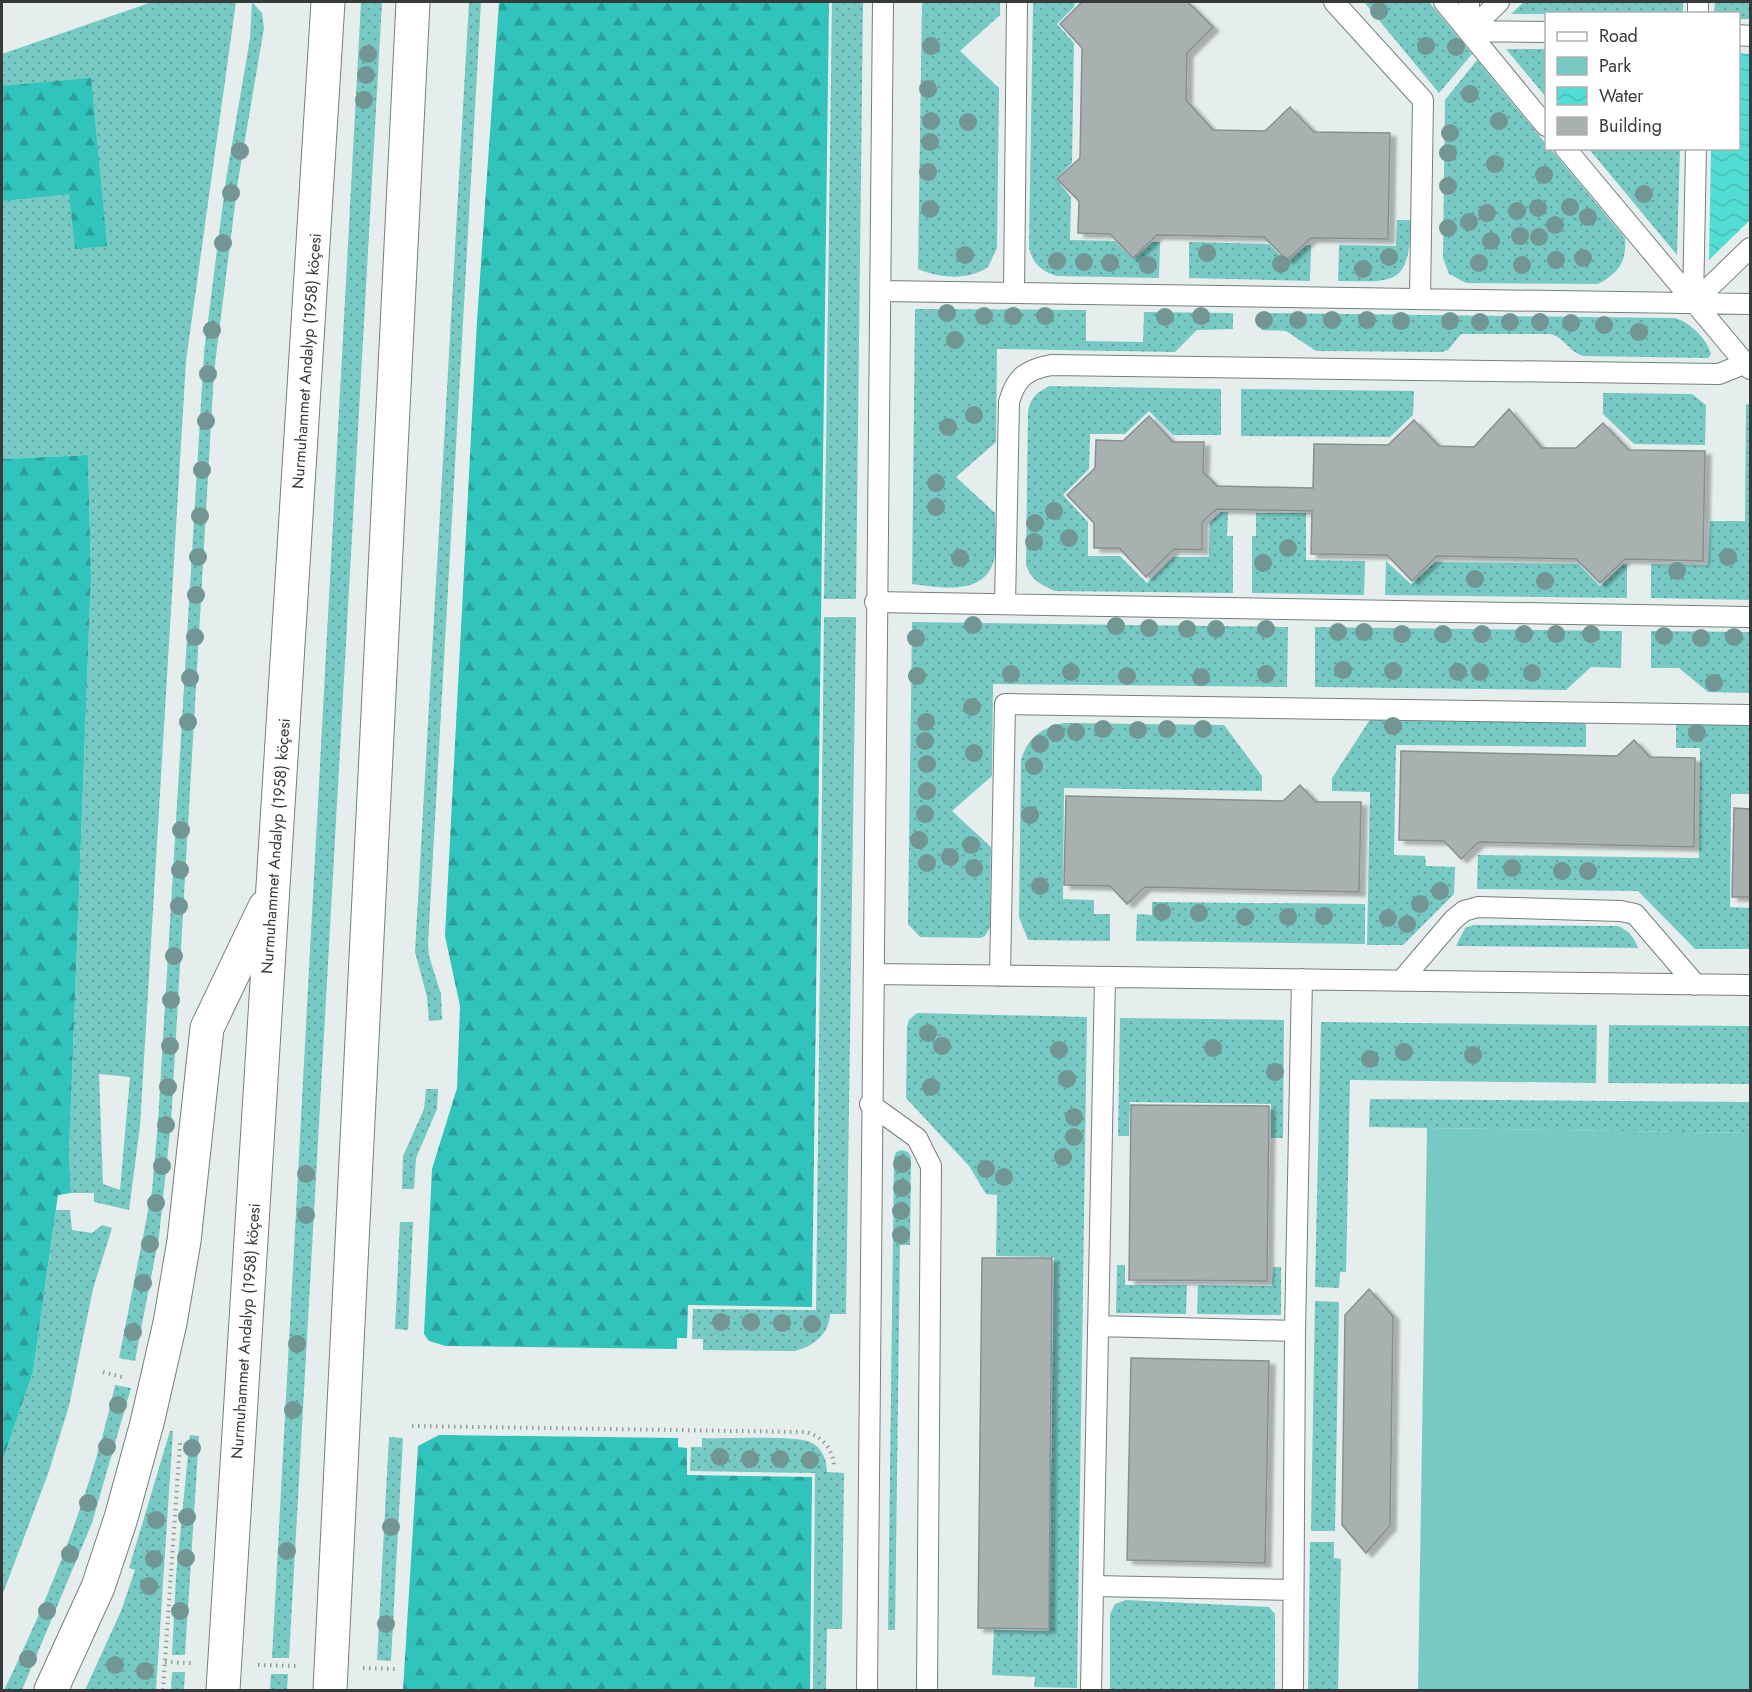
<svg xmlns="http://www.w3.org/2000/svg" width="1752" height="1692" font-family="Jost,sans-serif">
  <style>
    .grass { fill: url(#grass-dots); fill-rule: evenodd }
    .forest { fill: url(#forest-firs) }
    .park { fill: #77c9c3 }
    .water { fill: url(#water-waves) }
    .building { fill: #a9b1b0; stroke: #88908f; stroke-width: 1.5; filter: url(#shadow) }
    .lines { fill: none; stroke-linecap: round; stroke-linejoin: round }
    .service-casing { stroke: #767f7e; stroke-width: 22 }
    .primary-casing { stroke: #767f7e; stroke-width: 35 }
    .path { stroke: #959b9b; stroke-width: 4; stroke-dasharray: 1.5 4.5; stroke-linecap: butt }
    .service { stroke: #fff; stroke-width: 20 }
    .primary { stroke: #fff; stroke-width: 33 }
    .tree { fill: #719694 }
    .labels { text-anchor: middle; stroke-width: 4.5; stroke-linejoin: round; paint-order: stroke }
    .street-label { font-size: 16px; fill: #373a3a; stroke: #fff }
  </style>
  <defs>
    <pattern id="grass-dots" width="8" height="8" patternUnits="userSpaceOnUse" patternTransform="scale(1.5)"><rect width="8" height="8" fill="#77c9c3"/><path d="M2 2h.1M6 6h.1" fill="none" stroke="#62a49f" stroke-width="1.8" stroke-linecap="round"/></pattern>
    <pattern id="forest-firs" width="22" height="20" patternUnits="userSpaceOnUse" patternTransform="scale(1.5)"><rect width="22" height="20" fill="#31c4bc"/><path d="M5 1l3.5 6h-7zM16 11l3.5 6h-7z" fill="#2aa09a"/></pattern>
    <pattern id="water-waves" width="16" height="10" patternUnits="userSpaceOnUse" patternTransform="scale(1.5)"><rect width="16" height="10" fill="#52ddd4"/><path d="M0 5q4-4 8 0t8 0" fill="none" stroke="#48beb7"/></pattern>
    <filter id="shadow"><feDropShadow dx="6" dy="4" stdDeviation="1.5" flood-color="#0004"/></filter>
  </defs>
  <rect width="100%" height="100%" fill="#e5eeed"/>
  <path class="grass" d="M152 2H236L186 361 140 1126 129 1210 94 1202V1193H71L69 1155 91 577 88 455 2 459V54ZM99 1074 130 1077 120 1190 103 1184Z
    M252 2 262 13 264 28 238 181 214 372 171 1123 159 1236 135 1361 119 1358 152 1191 158 1122 204 352 226 179 250 39Z
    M361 2H382L289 1658H272Z
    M469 2H481L428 944 429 956 441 994 442 1020 429 1021 427 997 415 952Z
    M832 2H863L856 599H824Z
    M922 2H1000V15L960 51 999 88 997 248 988 267C967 281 940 278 918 269Z
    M1033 2H1075L1074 7 1057 24 1074 43 1072 163 1056 179 1071 197 1070 240 1115 241 1133 259 1152 242H1160L1159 278 1057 276C1041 271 1033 264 1029 248Z
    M1364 2H1429L1472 54 1439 93Z
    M1524 2H1683V13L1511 14Z
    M1715 2H1750V19H1739L1738 14 1714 13Z
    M1506 49H1546V97Z
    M1477 60 1546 144V148L1551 149 1625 238C1627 261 1619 273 1598 284L1466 283 1449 274 1443 258 1445 100Z
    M1589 149H1680L1677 255Z
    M1397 220H1411C1409 285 1398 282 1338 281L1339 245 1396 246Z
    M1189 242 1269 244 1287 262 1306 245H1311L1310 281 1189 278Z
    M915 309 1086 310V341L1143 342 1144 312 1233 313V329L1197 330 1175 352 997 349 996 442 956 477 995 513C995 528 997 546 994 560 984 597 940 587 912 584Z
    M1261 313 1675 318C1690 322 1707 339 1711 354L1708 358 1584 356C1568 352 1565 337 1550 334H1461L1448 350 1442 352 1316 351 1286 331 1261 330Z
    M1050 386 1221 389V435H1173L1149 411 1125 434H1090L1089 469 1063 495 1088 522V556H1120L1147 583 1173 557H1209L1210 522 1221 512H1228L1227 536H1233V593L1055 591C1041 585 1031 580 1026 565L1028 411C1031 397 1037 392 1050 386Z
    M1241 389 1414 391 1413 415 1390 437 1241 436Z
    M1603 393 1692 394 1706 405 1705 445 1634 444 1603 414Z
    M1746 404 1750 405V600L1651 598V564L1708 565 1710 521H1745Z
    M1256 513H1306V560L1365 561 1364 595 1252 593V536H1256Z
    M1386 561 1411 584 1435 562 1579 564 1600 586 1623 564H1627V598L1385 595Z
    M824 617H856L846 1314H830C829 1334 814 1346 795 1351L703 1350V1339H692L693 1309 816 1310Z
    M912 622 1288 627 1287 687 993 684 992 776 952 811 991 847 990 927 985 936 981 938 920 937 908 924Z
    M1315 627 1622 631 1621 668 1591 667 1566 690 1315 687Z
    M1651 631 1750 632V693L1708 692 1679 668H1651Z
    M1371 718 1586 721V747L1396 745 1394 855 1425 856 1426 866 1455 867 1454 894 1403 945H1367L1370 792 1332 791V778Z
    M1676 722 1750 723V794H1731L1730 907 1750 908V949H1695L1638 891 1477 889 1478 855 1699 858 1700 748H1676Z
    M1063 723 1224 725 1262 776V791L1064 788 1063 899 1094 900V914H1110V941L1028 940 1019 917 1021 761C1027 738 1040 729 1063 723Z
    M1152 902 1365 904V944L1136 941 1137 914 1152 915Z
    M1473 925 1618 926C1629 931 1634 937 1638 948L1456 946 1465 928Z
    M917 1013 1087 1017 1077 1688 1034 1687 1035 1677 992 1675 994 1630 1049 1631 1054 1257 996 1256 997 1195 986 1194 969 1166 906 1098 907 1027 909 1020Z
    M1120 1018 1284 1020 1283 1138H1271V1104L1130 1102 1129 1136H1118Z
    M1321 1022 1597 1025 1596 1083 1350 1080 1346 1272H1340L1339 1288 1315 1287Z
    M1609 1025 1750 1026V1084L1608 1083Z
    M426 1089H438L437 1109 416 1158 414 1189H402L403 1156 424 1109Z
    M1370 1099 1750 1102V1133L1369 1127Z
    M902 1150 908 1152 911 1157 910 1245H900L895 1630H888L894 1157 896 1152Z
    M56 1210H70L72 1230 92 1233 102 1225 112 1228 93 1289 69 1406 48 1474 2 1596V1462L33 1372Z
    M400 1222H413L408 1330 395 1329Z
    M1117 1265H1125V1285H1187L1186 1314 1116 1313Z
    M1273 1267H1281V1315L1197 1314 1198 1285 1272 1286Z
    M1315 1301 1339 1302 1335 1531H1311Z
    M115 1385 131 1388 92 1523 22 1690H4C51 1594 92 1490 115 1385Z
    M170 1431H173L156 1690H85L121 1611 135 1570 129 1568Z
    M190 1435 199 1436 185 1655H172L176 1576Z
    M389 1437 403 1438 391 1661 377 1660Z
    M702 1438C723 1439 795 1435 810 1442 822 1447 827 1460 827 1472L844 1473 842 1629H827L826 1690H813L815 1473 690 1471 691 1447H702Z
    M1310 1542H1334V1558L1341 1559 1338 1690H1308Z
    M1126 1600 1269 1607 1275 1614V1690H1110V1614L1115 1604Z
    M172 1672H185L184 1690H171Z
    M271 1674H288L287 1690H270Z"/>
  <path class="forest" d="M499 2H829L812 1307 688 1305 687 1338H677V1349L446 1346 429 1341 424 1334 432 1169 457 1088 460 1006 445 936 477 321Z
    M91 78 107 246 75 249 69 194 2 201V86Z
    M88 455 91 577 69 1155 71 1193 58 1195 33 1372 2 1462V459Z
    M439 1435 678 1438V1447L687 1448V1475L812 1477 810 1690H403L418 1446Z"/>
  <path class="park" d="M1427 1128 1750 1133V1690H1418Z"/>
  <path class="water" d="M1739 53 1750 54V220L1709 260 1711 149 1738 148Z"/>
  <path class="building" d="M1082 2H1188L1213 27 1187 53 1186 100 1213 130 1265 131 1290 107 1314 132 1390 133 1388 239 1311 238 1287 260 1264 237 1157 235 1133 258 1110 234 1078 233 1079 201 1057 179 1080 158 1082 48 1060 24Z
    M1509 409 1542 448H1576L1603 423 1629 450 1705 451 1703 561 1625 559 1600 583 1576 559 1437 556 1412 581 1387 555 1311 554 1312 511 1217 509 1202 522V550L1174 549 1146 577 1119 548H1094V523L1067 495 1095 468 1096 440 1123 441 1149 416 1173 442H1204L1203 472 1217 486 1313 488 1314 444 1388 445 1414 420 1439 446 1474 447Z
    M1634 740 1650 757 1695 758 1694 847 1479 842 1461 859 1444 841 1399 840 1401 751 1617 756Z
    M1300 785 1316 802H1361L1359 892 1145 887 1127 904 1110 886 1064 885 1066 796 1283 801Z
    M1734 808 1750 809V897H1732Z
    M1131 1105 1269 1106 1267 1281 1129 1280Z
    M982 1258H1052L1049 1629 978 1628Z
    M1369 1289 1393 1316 1390 1526 1366 1553 1342 1525 1345 1315Z
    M1131 1358 1269 1361 1265 1563 1127 1560Z"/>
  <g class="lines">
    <g class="service-casing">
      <path id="service" d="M1334 2 1423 100 1420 299
        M1444 2 1546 126
        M1698 14V2
        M1469 31 1546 32
        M1469 31 1499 2
        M1469 31V2
        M1738 35 1750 36
        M1565 148 1750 369
        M880 291 1750 304
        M1014 293 1017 2
        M1693 303 1696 148
        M1693 303 1750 248
        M875 602 1750 617
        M1005 604 1009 402C1016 377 1026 370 1051 365L1719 374 1746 363
        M874 974 1750 985
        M1000 976 1005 704 1750 715
        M1401 981 1454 919 1464 911 1478 907 1621 911 1635 914 1696 985
        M870 1104 917 1138 931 1166 927 1690
        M1098 1326 1295 1331
        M1093 1586 1293 1590
        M867 1690 883 2
        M1091 1690 1105 977
        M1293 1690 1295 1331 1302 979"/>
    </g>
    <g class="primary-casing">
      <path id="primary" d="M51 1690 98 1587 121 1518 147 1423 170 1323 184 1241 207 1028 265 907
        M223 1690 328 2
        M330 1690 413 2"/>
    </g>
    <path class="path" d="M103 1372 122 1377
      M412 1426 805 1432C823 1436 834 1450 834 1468
      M165 1662 191 1663
      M258 1665 299 1666
      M363 1668 397 1669
      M163 1690 180 1443"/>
    <use href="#service" class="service"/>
    <use href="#primary" class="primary"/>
  </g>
  <g class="tree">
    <circle cx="1379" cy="11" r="9"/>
    <circle cx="931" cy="46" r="9"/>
    <circle cx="1426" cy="46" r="9"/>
    <circle cx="1456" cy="47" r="9"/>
    <circle cx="368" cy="54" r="9"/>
    <circle cx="366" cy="75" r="9"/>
    <circle cx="928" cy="89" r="9"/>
    <circle cx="1470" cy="94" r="9"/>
    <circle cx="364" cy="100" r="9"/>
    <circle cx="931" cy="121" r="9"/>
    <circle cx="1499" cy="121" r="9"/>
    <circle cx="968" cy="122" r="9"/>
    <circle cx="1450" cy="133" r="9"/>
    <circle cx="930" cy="142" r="9"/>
    <circle cx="240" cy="151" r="9"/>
    <circle cx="1448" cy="153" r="9"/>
    <circle cx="1495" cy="164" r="9"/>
    <circle cx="928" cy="172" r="9"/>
    <circle cx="1544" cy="175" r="9"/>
    <circle cx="1448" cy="186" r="9"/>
    <circle cx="231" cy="193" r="9"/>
    <circle cx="1644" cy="194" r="9"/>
    <circle cx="1570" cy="207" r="9"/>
    <circle cx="1538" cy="208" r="9"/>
    <circle cx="930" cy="209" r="9"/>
    <circle cx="1517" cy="211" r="9"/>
    <circle cx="1487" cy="213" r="9"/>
    <circle cx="1588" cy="217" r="9"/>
    <circle cx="1469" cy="222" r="9"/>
    <circle cx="1555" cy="225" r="9"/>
    <circle cx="1448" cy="228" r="9"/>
    <circle cx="1520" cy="236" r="9"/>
    <circle cx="1539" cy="237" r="9"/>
    <circle cx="1491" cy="241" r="9"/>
    <circle cx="223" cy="243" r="9"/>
    <circle cx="1207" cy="253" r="9"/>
    <circle cx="965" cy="255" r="9"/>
    <circle cx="1389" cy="257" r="9"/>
    <circle cx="1583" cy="258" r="9"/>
    <circle cx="1556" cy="260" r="9"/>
    <circle cx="1057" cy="261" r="9"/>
    <circle cx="1084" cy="262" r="9"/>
    <circle cx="1110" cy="263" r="9"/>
    <circle cx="1479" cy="263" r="9"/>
    <circle cx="1281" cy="264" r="9"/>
    <circle cx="1148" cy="265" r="9"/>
    <circle cx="1522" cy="265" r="9"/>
    <circle cx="1363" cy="269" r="9"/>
    <circle cx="947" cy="313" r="9"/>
    <circle cx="984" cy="316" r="9"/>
    <circle cx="1013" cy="316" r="9"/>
    <circle cx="1045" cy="316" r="9"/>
    <circle cx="1201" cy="316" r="9"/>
    <circle cx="1165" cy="317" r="9"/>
    <circle cx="1264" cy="320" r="9"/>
    <circle cx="1298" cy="320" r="9"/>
    <circle cx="1332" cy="320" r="9"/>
    <circle cx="1367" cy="320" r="9"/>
    <circle cx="1401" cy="321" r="9"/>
    <circle cx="1450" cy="321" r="9"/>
    <circle cx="1480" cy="322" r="9"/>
    <circle cx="1510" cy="322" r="9"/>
    <circle cx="1540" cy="322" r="9"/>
    <circle cx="1571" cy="323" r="9"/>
    <circle cx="1604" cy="325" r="9"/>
    <circle cx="212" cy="330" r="9"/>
    <circle cx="1639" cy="332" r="9"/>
    <circle cx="955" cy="340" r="9"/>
    <circle cx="208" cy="374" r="9"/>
    <circle cx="974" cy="415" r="9"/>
    <circle cx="206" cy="421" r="9"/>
    <circle cx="948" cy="427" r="9"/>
    <circle cx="202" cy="470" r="9"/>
    <circle cx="936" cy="483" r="9"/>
    <circle cx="936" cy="507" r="9"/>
    <circle cx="1054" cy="511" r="9"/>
    <circle cx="200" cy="516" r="9"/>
    <circle cx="1035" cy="523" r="9"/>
    <circle cx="1069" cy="538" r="9"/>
    <circle cx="1034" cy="542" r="9"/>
    <circle cx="1288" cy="548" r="9"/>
    <circle cx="198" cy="557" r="9"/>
    <circle cx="1728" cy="557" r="9"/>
    <circle cx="960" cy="558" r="9"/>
    <circle cx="1263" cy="563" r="9"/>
    <circle cx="1677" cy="571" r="9"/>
    <circle cx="1475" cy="579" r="9"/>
    <circle cx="1545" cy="581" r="9"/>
    <circle cx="196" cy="595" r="9"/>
    <circle cx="973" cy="625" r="9"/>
    <circle cx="1116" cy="626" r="9"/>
    <circle cx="1149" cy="628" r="9"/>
    <circle cx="1187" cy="629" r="9"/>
    <circle cx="1216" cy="629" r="9"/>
    <circle cx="1266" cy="629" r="9"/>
    <circle cx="1338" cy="632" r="9"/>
    <circle cx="1364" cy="632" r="9"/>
    <circle cx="1402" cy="634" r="9"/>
    <circle cx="1443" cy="634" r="9"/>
    <circle cx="1482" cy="634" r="9"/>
    <circle cx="1524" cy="634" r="9"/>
    <circle cx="1556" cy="634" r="9"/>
    <circle cx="1591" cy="634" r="9"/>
    <circle cx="1664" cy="636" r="9"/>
    <circle cx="195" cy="637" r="9"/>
    <circle cx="1734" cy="637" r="9"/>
    <circle cx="916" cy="638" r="9"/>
    <circle cx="1701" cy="638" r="9"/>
    <circle cx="1343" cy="670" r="9"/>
    <circle cx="1393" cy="671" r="9"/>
    <circle cx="1071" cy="672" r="9"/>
    <circle cx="1458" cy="672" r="9"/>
    <circle cx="1480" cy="672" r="9"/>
    <circle cx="1532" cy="673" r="9"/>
    <circle cx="1011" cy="674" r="9"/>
    <circle cx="1266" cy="674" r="9"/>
    <circle cx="917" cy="676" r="9"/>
    <circle cx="1127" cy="676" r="9"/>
    <circle cx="1201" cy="677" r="9"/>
    <circle cx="190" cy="678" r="9"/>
    <circle cx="1714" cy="683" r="9"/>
    <circle cx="972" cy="707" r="9"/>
    <circle cx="188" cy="722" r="9"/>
    <circle cx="926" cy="722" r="9"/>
    <circle cx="1393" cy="726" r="9"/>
    <circle cx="1103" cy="729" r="9"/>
    <circle cx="1167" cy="729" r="9"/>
    <circle cx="1203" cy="729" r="9"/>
    <circle cx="1138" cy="730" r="9"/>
    <circle cx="1076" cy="732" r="9"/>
    <circle cx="1056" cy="733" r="9"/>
    <circle cx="1697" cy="733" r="9"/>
    <circle cx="925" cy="741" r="9"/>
    <circle cx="1040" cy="744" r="9"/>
    <circle cx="974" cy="753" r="9"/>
    <circle cx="927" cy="764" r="9"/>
    <circle cx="1034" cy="766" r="9"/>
    <circle cx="927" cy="791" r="9"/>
    <circle cx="925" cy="814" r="9"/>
    <circle cx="1030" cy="815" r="9"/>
    <circle cx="181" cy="830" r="9"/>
    <circle cx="919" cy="840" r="9"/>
    <circle cx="971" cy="845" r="9"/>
    <circle cx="950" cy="857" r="9"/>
    <circle cx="927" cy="863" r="9"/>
    <circle cx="974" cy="868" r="9"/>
    <circle cx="1512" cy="868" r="9"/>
    <circle cx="180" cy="870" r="9"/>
    <circle cx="1562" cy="871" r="9"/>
    <circle cx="1588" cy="871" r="9"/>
    <circle cx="1040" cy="886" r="9"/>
    <circle cx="1440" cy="891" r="9"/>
    <circle cx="1420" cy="904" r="9"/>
    <circle cx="179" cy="906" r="9"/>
    <circle cx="1162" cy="912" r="9"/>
    <circle cx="1199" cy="913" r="9"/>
    <circle cx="1324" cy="916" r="9"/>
    <circle cx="1245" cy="917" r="9"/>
    <circle cx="1288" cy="917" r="9"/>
    <circle cx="1388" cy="918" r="9"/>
    <circle cx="1407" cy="924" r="9"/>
    <circle cx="174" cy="956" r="9"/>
    <circle cx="171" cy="1000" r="9"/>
    <circle cx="928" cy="1033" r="9"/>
    <circle cx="170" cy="1046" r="9"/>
    <circle cx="942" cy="1046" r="9"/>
    <circle cx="1213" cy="1048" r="9"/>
    <circle cx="1059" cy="1050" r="9"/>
    <circle cx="1404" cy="1052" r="9"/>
    <circle cx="1473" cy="1055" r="9"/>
    <circle cx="1370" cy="1059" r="9"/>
    <circle cx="1275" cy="1072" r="9"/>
    <circle cx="1067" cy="1079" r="9"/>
    <circle cx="168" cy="1087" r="9"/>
    <circle cx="931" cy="1087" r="9"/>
    <circle cx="1074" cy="1117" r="9"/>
    <circle cx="166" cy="1125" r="9"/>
    <circle cx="1074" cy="1137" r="9"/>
    <circle cx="1063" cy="1157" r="9"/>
    <circle cx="902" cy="1164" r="9"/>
    <circle cx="162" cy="1166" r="9"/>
    <circle cx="986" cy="1169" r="9"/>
    <circle cx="306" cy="1174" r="9"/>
    <circle cx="1004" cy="1177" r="9"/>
    <circle cx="902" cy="1188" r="9"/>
    <circle cx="156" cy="1203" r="9"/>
    <circle cx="901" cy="1211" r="9"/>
    <circle cx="306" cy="1215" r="9"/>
    <circle cx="901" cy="1235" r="9"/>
    <circle cx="150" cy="1244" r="9"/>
    <circle cx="143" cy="1283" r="9"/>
    <circle cx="721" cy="1322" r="9"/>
    <circle cx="751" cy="1322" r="9"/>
    <circle cx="782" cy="1323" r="9"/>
    <circle cx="812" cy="1324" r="9"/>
    <circle cx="133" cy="1332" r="9"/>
    <circle cx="297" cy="1344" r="9"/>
    <circle cx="118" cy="1405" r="9"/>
    <circle cx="293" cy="1410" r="9"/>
    <circle cx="107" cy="1447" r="9"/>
    <circle cx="192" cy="1448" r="9"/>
    <circle cx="720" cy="1457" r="9"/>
    <circle cx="750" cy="1459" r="9"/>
    <circle cx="780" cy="1459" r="9"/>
    <circle cx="810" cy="1460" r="9"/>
    <circle cx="88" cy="1503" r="9"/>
    <circle cx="187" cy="1517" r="9"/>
    <circle cx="156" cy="1520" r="9"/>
    <circle cx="391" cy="1527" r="9"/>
    <circle cx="287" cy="1551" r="9"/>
    <circle cx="70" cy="1554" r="9"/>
    <circle cx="186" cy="1558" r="9"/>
    <circle cx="154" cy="1559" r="9"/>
    <circle cx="149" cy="1586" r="9"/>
    <circle cx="47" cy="1611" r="9"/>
    <circle cx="180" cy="1611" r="9"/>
    <circle cx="386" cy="1624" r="9"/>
    <circle cx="28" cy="1659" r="9"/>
    <circle cx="115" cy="1665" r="9"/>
    <circle cx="145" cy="1671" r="9"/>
  </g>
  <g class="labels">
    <g class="street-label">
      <text transform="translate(306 361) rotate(-86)" y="6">Nurmuhammet Andalyp (1958) köçesi</text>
      <text transform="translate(275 846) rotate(-86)" y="6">Nurmuhammet Andalyp (1958) köçesi</text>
      <text transform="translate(245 1331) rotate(-86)" y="6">Nurmuhammet Andalyp (1958) köçesi</text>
    </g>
  </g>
  <rect width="1752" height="1692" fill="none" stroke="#373a3a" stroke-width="6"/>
  <rect x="1545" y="12" width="195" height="138" fill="#ffffff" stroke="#afb0b0" stroke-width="1.5"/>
  <rect x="1557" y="32" width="30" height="9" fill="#ffffff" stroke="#afb0b0" stroke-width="1.5"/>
  <text x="1599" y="42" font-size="18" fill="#373a3a">Road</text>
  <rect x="1557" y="57" width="30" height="18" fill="#77c9c3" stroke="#afb0b0" stroke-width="1.5"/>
  <text x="1599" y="72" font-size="18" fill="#373a3a">Park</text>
  <rect x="1557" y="87" width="30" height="18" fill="url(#water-waves)" stroke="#afb0b0" stroke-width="1.5"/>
  <text x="1599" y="102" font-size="18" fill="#373a3a">Water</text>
  <rect x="1557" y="117" width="30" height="18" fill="#a9b1b0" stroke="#afb0b0" stroke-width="1.5"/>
  <text x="1599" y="132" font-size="18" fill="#373a3a">Building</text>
</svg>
